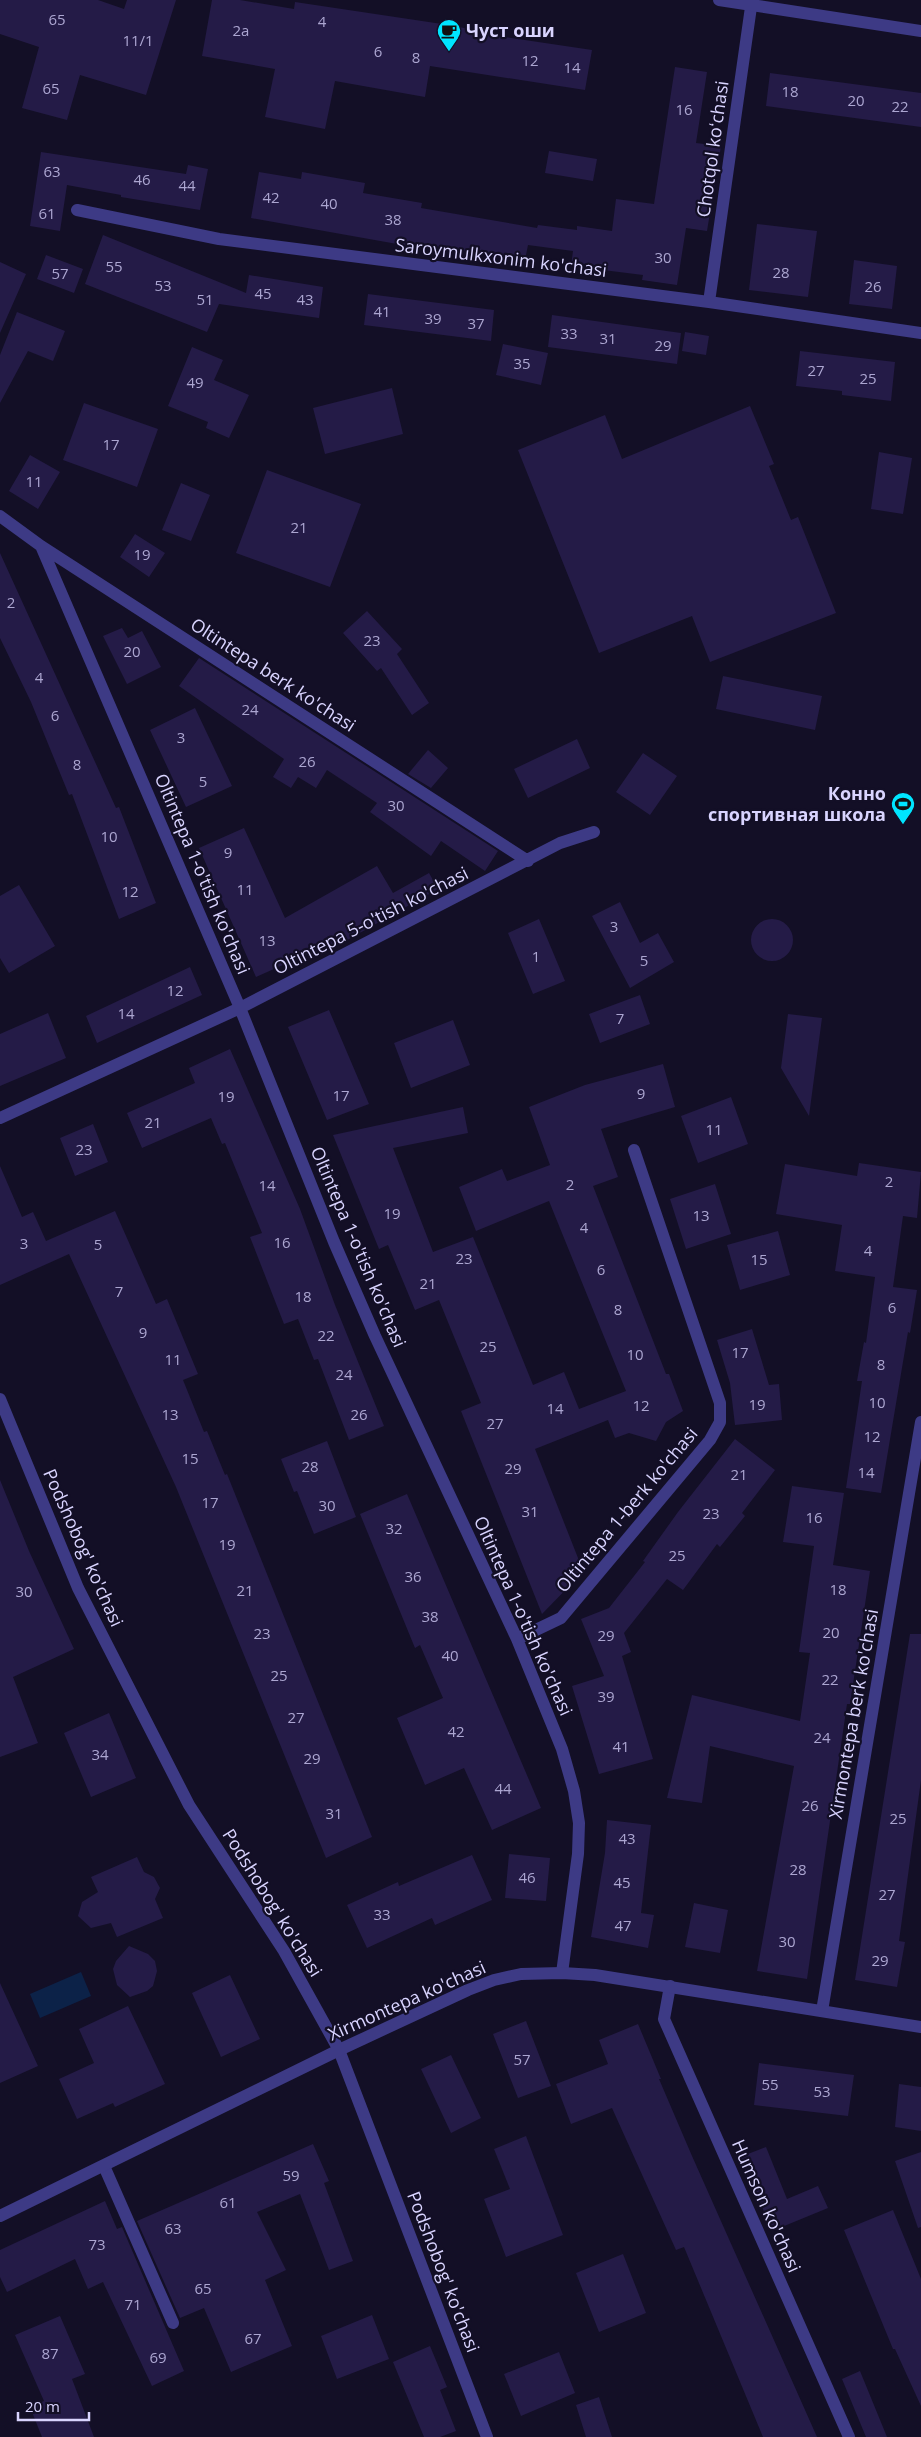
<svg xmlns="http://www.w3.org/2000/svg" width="921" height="2437" font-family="'Open Sans',sans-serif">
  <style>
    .water { fill: #0c2248 }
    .building { fill: #241b47 }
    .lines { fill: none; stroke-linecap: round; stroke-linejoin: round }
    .minor { stroke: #3d3a85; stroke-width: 12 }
    .tertiary { stroke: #3d3a85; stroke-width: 12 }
    .labels { text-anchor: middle; stroke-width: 4.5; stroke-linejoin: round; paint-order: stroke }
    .number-label { font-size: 15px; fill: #aca6d1 }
    .poi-label { font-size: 18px; font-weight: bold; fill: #d9d4ff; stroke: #130f26; text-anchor: start }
    .street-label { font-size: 18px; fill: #d9d4ff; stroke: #130f26 }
  </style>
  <rect width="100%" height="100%" fill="#130f26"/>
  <path class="water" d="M81 1972 91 1996 40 2018 30 1994Z"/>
  <path class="building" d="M0 0H98L124 9 127 0H176L146 95 80 75 67 120 22 108 39 47 0 34Z
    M212 0H240L294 9 295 2 442 24 492 33 491 35 592 50 585 90 430 66 425 97 335 81 325 129 265 117 275 69 202 56Z
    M675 67 707 72 696 143 721 146 707 231 686 228 677 285 642 280 643 275 571 266 573 251 528 245 525 260 415 243 414 247 251 218 259 172 301 179 302 172 365 183 363 193 422 203 421 208 537 228 538 225 577 230V226L612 231 616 199 654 204Z
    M770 73 921 93V127L766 106Z
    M549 151 597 159 593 181 545 173Z
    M41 152 186 174 188 165 208 169 200 210 121 197V195L67 185 60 231 30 226Z
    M757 224 817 231 808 297 749 290Z
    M103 235 246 293 249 275 323 287 319 318 219 304 207 332 85 284Z
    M46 255 83 269 74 293 37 279Z
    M854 260 897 266 892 309 849 304Z
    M0 262 26 274 0 333Z
    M368 294 494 310 491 341 364 325Z
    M17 312 65 331 53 361 28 351 0 403V355Z
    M552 315 681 333 677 364 548 347Z
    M685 332 709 336 706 355 682 351Z
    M503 344 548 353 541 385 496 375Z
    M192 347 223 360 214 380 249 395 229 438 206 428 208 422 168 406Z
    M800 351 895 362 891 401 842 395V391L796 386Z
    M392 388 403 434 325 454 313 408Z
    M84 403 158 429 137 487 63 460Z
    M750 406 774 464 769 466 791 520 798 517 836 613 710 662 692 616 599 653 518 450 605 415 622 459Z
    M879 452 912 458 903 514 871 509Z
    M30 455 60 472 38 509 9 491Z
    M267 470 361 504 330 587 236 553Z
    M181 483 210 495 191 541 162 530Z
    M135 534 165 553 149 577 120 557Z
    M0 553 116 808 119 807 156 903 119 919 72 794 69 795 31 702 0 638Z
    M367 611 402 649 397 654 429 703 412 715 381 668 377 671 343 633Z
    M122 628 128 638 142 631 161 667 127 684 103 636Z
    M199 658 498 851 485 871 441 841 431 856 370 812 377 803 327 770 316 788 298 777 291 788 273 777 284 759 179 686Z
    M723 676 822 696 815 730 716 709Z
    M195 708 232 786 186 807 150 730Z
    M577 739 590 768 528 798 514 769Z
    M428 750 448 768 431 788 408 774Z
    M643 753 677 776 650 815 616 792Z
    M244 828 285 918 377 866 393 893 429 873 438 889 317 957 314 951 256 977 199 848Z
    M19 885 55 946 9 973 0 958V896Z
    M620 902 640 943 658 933 674 962 630 988 592 916Z
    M539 919 565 981 533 994 508 933Z
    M751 940a21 21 0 1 1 42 0a21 21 0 1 1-42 0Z
    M190 967 202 995 97 1043 86 1016Z
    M640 995 650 1024 600 1043 589 1014Z
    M329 1010 369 1104 327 1120 288 1027Z
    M48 1013 66 1058 0 1086V1034Z
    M788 1014 822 1018 809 1116 781 1068Z
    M453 1020 470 1065 411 1088 394 1043Z
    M230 1049 300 1209 335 1305 384 1426 349 1440 318 1359 314 1360 298 1319 284 1324 250 1237 262 1233 225 1143 222 1144 211 1118 142 1148 127 1113 195 1083 189 1068Z
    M663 1064 675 1107 601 1129 618 1177 593 1186 666 1374H669L683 1411 666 1422 656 1441 629 1433 615 1438 608 1420 535 1449 580 1563 579 1576 542 1614 461 1411 481 1403 439 1300 415 1310 388 1245 379 1249 333 1135 463 1107 468 1133 393 1148 433 1252 473 1237 533 1385 564 1372 579 1409 626 1391 549 1201 476 1231 459 1187 502 1169 507 1181 550 1165 529 1107 585 1085Z
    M731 1097 748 1144 698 1163 681 1116Z
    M93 1124 108 1162 75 1176 60 1138Z
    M859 1163 921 1172 917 1218 903 1216 893 1287 917 1290 910 1333 908 1332 881 1493 846 1488 862 1381H857L864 1342 866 1343 875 1277 835 1271 842 1225 776 1214 785 1164 857 1176Z
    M0 1166 22 1217 33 1212 46 1241 115 1211 156 1304 167 1299 198 1374 183 1380 204 1432 207 1431 225 1475 227 1474 372 1837 326 1858 176 1487 69 1254 0 1285Z
    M715 1184 731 1234 686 1249 670 1199Z
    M778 1231 790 1275 740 1290 727 1245Z
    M752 1329 769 1385 779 1384 782 1420 735 1425 730 1383 717 1340Z
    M735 1439 775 1470 742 1513 745 1516 720 1547 717 1544 683 1590 667 1579 624 1633 631 1652 622 1656 653 1759 599 1774 572 1686 604 1676 581 1619 609 1608 645 1562 643 1561 678 1512Z
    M327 1441 356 1517 314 1534 297 1491 294 1492 281 1459Z
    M0 1480 29 1551 74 1649 13 1677 38 1743 0 1757Z
    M792 1486 844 1493 833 1565 870 1571 850 1704H847L807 1979 757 1971 794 1766 710 1746 702 1803 667 1798 692 1695 800 1721 810 1653 799 1652 814 1546 783 1542Z
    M407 1494 541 1808 492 1830 464 1768 425 1785 397 1718 443 1698 420 1645 415 1648 360 1514Z
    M910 1634H921V1780L899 1941 905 1942 897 1987 855 1980Z
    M109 1713 136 1778 91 1797 64 1733Z
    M607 1820 651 1825 641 1913 654 1915 648 1948 591 1937 605 1853Z
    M509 1854 550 1858 546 1901 505 1898Z
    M472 1855 492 1900 435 1925 432 1918 367 1948 347 1905 398 1882 399 1886Z
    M137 1857 144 1872 154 1877 160 1888 155 1899 163 1918 117 1937 111 1923 91 1928 78 1916 82 1902 98 1892 91 1877Z
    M694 1903 728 1910 720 1953 685 1947Z
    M129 1946 148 1954 155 1961 157 1971 153 1986 147 1991 130 1997 117 1985 113 1969 116 1961Z
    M230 1975 260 2039 221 2057 192 1993Z
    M0 1983 38 2066 0 2083Z
    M128 2006 165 2084 115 2107 113 2103 77 2119 59 2079 94 2063 79 2029Z
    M526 2021 551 2086 518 2098 493 2034Z
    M638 2024 661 2079H659L692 2156 817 2437H763L684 2247 676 2250 612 2108 571 2124 556 2084 608 2064 599 2040Z
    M451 2055 481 2118 451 2133 421 2069Z
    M759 2063 854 2075 848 2116 754 2105Z
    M899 2084 921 2087V2131L895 2127Z
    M526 2136 563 2235 506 2257 484 2199 510 2189 494 2149Z
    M313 2144 329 2181 324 2183 353 2261 329 2270 300 2194 257 2212 286 2270 265 2280 292 2346 231 2372 204 2308 180 2318 137 2221Z
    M766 2147 787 2199 818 2186 828 2208 772 2231 760 2202H758L740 2157Z
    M921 2152V2227L918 2228 895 2161Z
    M105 2201 117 2229 122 2227 184 2371 152 2386 103 2282 88 2289 75 2259 7 2292 0 2277V2250Z
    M893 2210 921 2279V2406L895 2349H893L844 2230Z
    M623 2254 646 2313 599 2332 576 2273Z
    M372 2315 389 2359 337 2379 321 2336Z
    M60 2316 85 2374 72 2379 94 2437H42L30 2407 44 2401 15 2335Z
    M430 2346 447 2387 440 2390 456 2431 440 2437H424L393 2362Z
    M559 2352 575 2393 521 2416 504 2374Z
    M860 2371 887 2437H866L842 2379Z
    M599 2397 612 2437H586L576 2405Z"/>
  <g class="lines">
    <path class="minor" d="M77 210 219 239 709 302 921 333
      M709 302 752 0
      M0 516 41 546 528 861
      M41 546 240 1008 334 1242 375 1336 517 1639 562 1749 574 1791 579 1823 578 1854 562 1973
      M0 1118 240 1008 560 843 594 832
      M0 1399 78 1588 189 1805 284 1951 339 2050 487 2437
      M517 1639 561 1618 710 1440 720 1422V1403L634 1150
      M670 1986 664 2019 849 2437
      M822 2011 921 1422
      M104 2166 173 2323"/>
    <path class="tertiary" d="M719 0 921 31
      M0 2216 339 2050 468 1990 494 1980 521 1974 562 1973 595 1975 921 2027"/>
  </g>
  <defs>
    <g id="cafe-pin" transform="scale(1.25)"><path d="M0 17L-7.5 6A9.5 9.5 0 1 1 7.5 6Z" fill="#00e5ff" stroke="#130f26"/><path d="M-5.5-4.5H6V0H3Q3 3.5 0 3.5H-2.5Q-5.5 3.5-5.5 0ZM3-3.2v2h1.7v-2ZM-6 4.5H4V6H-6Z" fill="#111"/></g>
    <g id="stadium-pin" transform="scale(1.25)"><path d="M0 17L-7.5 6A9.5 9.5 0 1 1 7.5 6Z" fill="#00e5ff" stroke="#130f26"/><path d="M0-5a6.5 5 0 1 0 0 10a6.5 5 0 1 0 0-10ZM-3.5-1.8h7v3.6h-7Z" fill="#111"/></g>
  </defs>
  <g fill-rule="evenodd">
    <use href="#cafe-pin" x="449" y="31"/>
    <use href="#stadium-pin" x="903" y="804"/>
  </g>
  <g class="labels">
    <g class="number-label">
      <text x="57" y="25">65</text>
      <text x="322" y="27">4</text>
      <text x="241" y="36">2a</text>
      <text x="138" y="46">11/1</text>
      <text x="378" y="57">6</text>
      <text x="416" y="63">8</text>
      <text x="530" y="66">12</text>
      <text x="572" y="73">14</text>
      <text x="51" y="94">65</text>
      <text x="790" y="97">18</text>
      <text x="856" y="106">20</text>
      <text x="900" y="112">22</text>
      <text x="684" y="115">16</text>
      <text x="52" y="177">63</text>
      <text x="142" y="185">46</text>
      <text x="187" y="191">44</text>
      <text x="271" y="203">42</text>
      <text x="329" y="209">40</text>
      <text x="47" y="219">61</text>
      <text x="393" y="225">38</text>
      <text x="663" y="263">30</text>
      <text x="114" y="272">55</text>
      <text x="781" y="278">28</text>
      <text x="60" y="279">57</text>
      <text x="163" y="291">53</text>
      <text x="873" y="292">26</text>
      <text x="263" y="299">45</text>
      <text x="205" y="305">51</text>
      <text x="305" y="305">43</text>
      <text x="382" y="317">41</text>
      <text x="433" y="324">39</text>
      <text x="476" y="329">37</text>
      <text x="569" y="339">33</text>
      <text x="608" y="344">31</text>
      <text x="663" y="351">29</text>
      <text x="522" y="369">35</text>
      <text x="816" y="376">27</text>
      <text x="868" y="384">25</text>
      <text x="195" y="388">49</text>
      <text x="111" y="450">17</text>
      <text x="34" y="487">11</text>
      <text x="299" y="533">21</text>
      <text x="142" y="560">19</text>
      <text x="11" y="608">2</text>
      <text x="372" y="646">23</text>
      <text x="132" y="657">20</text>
      <text x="39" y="683">4</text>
      <text x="250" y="715">24</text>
      <text x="55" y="721">6</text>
      <text x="181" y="743">3</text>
      <text x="307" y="767">26</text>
      <text x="77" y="770">8</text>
      <text x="203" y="787">5</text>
      <text x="396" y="811">30</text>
      <text x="109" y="842">10</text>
      <text x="228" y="858">9</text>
      <text x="245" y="895">11</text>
      <text x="130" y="897">12</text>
      <text x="614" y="932">3</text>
      <text x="267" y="946">13</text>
      <text x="536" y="962">1</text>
      <text x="644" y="966">5</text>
      <text x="175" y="996">12</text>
      <text x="126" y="1019">14</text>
      <text x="620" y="1024">7</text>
      <text x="641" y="1099">9</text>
      <text x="341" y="1101">17</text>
      <text x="226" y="1102">19</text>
      <text x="153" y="1128">21</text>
      <text x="714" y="1135">11</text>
      <text x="84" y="1155">23</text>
      <text x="889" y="1187">2</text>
      <text x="570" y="1190">2</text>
      <text x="267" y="1191">14</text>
      <text x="392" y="1219">19</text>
      <text x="701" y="1221">13</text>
      <text x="584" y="1233">4</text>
      <text x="282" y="1248">16</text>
      <text x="24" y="1249">3</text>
      <text x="98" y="1250">5</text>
      <text x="868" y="1256">4</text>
      <text x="464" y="1264">23</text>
      <text x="759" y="1265">15</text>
      <text x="601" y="1275">6</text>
      <text x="428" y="1289">21</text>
      <text x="119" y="1297">7</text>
      <text x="303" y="1302">18</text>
      <text x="892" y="1313">6</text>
      <text x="618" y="1315">8</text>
      <text x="143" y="1338">9</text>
      <text x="326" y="1341">22</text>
      <text x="488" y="1352">25</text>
      <text x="740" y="1358">17</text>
      <text x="635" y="1360">10</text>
      <text x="173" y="1365">11</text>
      <text x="881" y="1370">8</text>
      <text x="344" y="1380">24</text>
      <text x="877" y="1408">10</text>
      <text x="757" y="1410">19</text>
      <text x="641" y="1411">12</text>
      <text x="555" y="1414">14</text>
      <text x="170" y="1420">13</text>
      <text x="359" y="1420">26</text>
      <text x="495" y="1429">27</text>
      <text x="872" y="1442">12</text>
      <text x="190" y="1464">15</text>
      <text x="310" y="1472">28</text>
      <text x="513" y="1474">29</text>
      <text x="866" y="1478">14</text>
      <text x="739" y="1480">21</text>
      <text x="210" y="1508">17</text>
      <text x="327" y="1511">30</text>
      <text x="530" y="1517">31</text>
      <text x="711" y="1519">23</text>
      <text x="814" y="1523">16</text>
      <text x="394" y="1534">32</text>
      <text x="227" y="1550">19</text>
      <text x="677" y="1561">25</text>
      <text x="413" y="1582">36</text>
      <text x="838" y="1595">18</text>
      <text x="245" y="1596">21</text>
      <text x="24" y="1597">30</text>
      <text x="430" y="1622">38</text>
      <text x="831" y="1638">20</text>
      <text x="262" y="1639">23</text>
      <text x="606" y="1641">29</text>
      <text x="450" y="1661">40</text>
      <text x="279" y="1681">25</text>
      <text x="830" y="1685">22</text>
      <text x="606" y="1702">39</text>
      <text x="296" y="1723">27</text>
      <text x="456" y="1737">42</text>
      <text x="822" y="1743">24</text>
      <text x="621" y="1752">41</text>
      <text x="100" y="1760">34</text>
      <text x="312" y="1764">29</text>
      <text x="503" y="1794">44</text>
      <text x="810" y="1811">26</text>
      <text x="334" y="1819">31</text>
      <text x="898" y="1824">25</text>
      <text x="627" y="1844">43</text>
      <text x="798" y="1875">28</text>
      <text x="527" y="1883">46</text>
      <text x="622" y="1888">45</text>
      <text x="887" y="1900">27</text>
      <text x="382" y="1920">33</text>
      <text x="623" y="1931">47</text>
      <text x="787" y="1947">30</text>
      <text x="880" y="1966">29</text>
      <text x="522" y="2065">57</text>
      <text x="770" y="2090">55</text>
      <text x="822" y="2097">53</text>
      <text x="291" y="2181">59</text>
      <text x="228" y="2208">61</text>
      <text x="173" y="2234">63</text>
      <text x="97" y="2250">73</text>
      <text x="203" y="2294">65</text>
      <text x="133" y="2310">71</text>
      <text x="253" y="2344">67</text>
      <text x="50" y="2359">87</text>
      <text x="158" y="2363">69</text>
    </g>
    <g class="poi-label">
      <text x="466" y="37">Чуст оши</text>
      <text x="886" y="800" text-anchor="end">Конно<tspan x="886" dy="21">спортивная школа</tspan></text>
    </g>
    <g class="street-label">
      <text transform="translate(713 149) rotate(-82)" y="6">Chotqol koʻchasi</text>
      <text transform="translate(501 258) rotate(7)" y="6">Saroymulkxonim ko'chasi</text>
      <text transform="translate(273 675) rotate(33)" y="6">Oltintepa berk ko'chasi</text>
      <text transform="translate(202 874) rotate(67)" y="6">Oltintepa 1-o'tish ko'chasi</text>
      <text transform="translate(371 921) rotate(-27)" y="6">Oltintepa 5-o'tish ko'chasi</text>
      <text transform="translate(358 1247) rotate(67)" y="6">Oltintepa 1-o'tish ko'chasi</text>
      <text transform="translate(627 1510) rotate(-50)" y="6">Oltintepa 1-berk ko'chasi</text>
      <text transform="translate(83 1548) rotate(66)" y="6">Podshobog' ko'chasi</text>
      <text transform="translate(523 1616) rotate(66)" y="6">Oltintepa 1-o'tish ko'chasi</text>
      <text transform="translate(854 1714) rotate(-80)" y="6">Xirmontepa berk ko'chasi</text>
      <text transform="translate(272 1903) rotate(58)" y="6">Podshobog' ko'chasi</text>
      <text transform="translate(407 2001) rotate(-24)" y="6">Xirmontepa ko'chasi</text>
      <text transform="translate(766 2206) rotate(66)" y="6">Humson ko'chasi</text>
      <text transform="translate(443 2272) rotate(69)" y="6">Podshobog' ko'chasi</text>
    </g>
  </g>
  <path d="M18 2412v8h71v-8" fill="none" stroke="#d9d4ff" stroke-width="2.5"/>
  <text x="25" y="2412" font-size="15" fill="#d9d4ff" stroke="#130f26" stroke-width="4" paint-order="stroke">20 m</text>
</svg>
